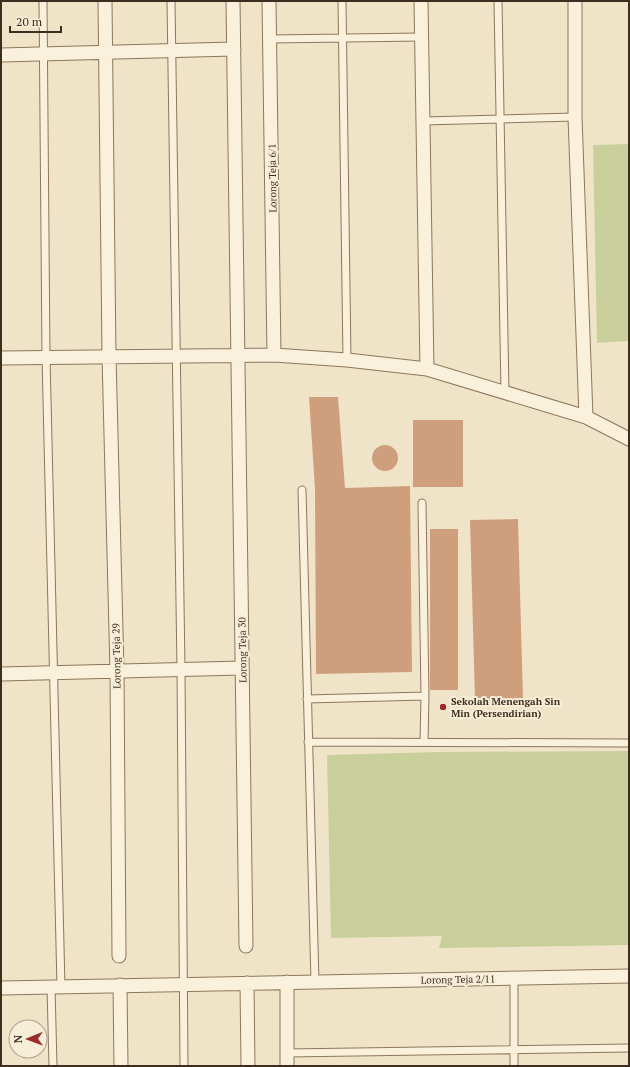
<svg xmlns="http://www.w3.org/2000/svg" width="630" height="1067" font-family="'PT Serif',serif">
  <style>
    .green { fill: #c9cf9b }
    .building { fill: #cf9f7d }
    .lines { fill: none; stroke-linecap: round; stroke-linejoin: round }
    .service-casing { stroke: #8d765c; stroke-width: 9 }
    .minor-casing { stroke: #8d765c; stroke-width: 15 }
    .service { stroke: #faf1dc; stroke-width: 7 }
    .minor { stroke: #faf1dc; stroke-width: 13 }
    .poi-dot { fill: #9e2a2b; stroke: #f7eed8; stroke-width: 1.5 }
    .labels { text-anchor: middle; stroke-width: 4; stroke-linejoin: round; paint-order: stroke }
    .street-label { font-size: 10px; fill: #3d2e20; stroke: #f7eed8 }
    .poi-label { font-size: 10px; font-weight: bold; fill: #3d2e20; stroke: #f7eed8; text-anchor: start }
  </style>
  <rect width="100%" height="100%" fill="#f0e4c8"/>
  <path class="green" d="M629 144V341L597 343 593 145Z
    M629 751V945L439 948 442 936 331 938 327 755 438 752Z"/>
  <path class="building" d="M309 397H338L345 488 410 486 412 672 316 674 315 489Z
    M413 420H463V487H413Z
    M372 458a13 13 0 1 1 26 0a13 13 0 1 1-26 0Z
    M518 519 523 699 475 701 470 520Z
    M430 529H458V690H430Z"/>
  <g class="lines">
    <g class="service-casing">
      <path id="service" d="M43 1 46 357 61 987
        M171 1 181 669 184 1066
        M342 1 347 360
        M498 1 505 393
        M270 39 421 37
        M423 121 575 117
        M302 490 315 982
        M422 503 425 696
        M307 699 425 696 424 742
        M308 742 629 743
        M51 987 53 1066
        M287 1053 629 1048
        M514 1066V978"/>
    </g>
    <g class="minor-casing">
      <path id="minor" d="M105 1 109 356 117 671 119 956
        M233 1 246 946
        M269 1 274 355
        M421 1 427 369
        M575 1V117L586 417
        M1 55 234 49
        M1 358 274 355 347 360 427 369 586 417 629 439
        M1 674 242 668
        M247 983 248 1066
        M120 985 121 1066
        M1 988 629 976
        M287 1066V982"/>
    </g>
    <use href="#service" class="service"/>
    <use href="#minor" class="minor"/>
  </g>
  <circle class="poi-dot" cx="443" cy="707" r="4"/>
  <g class="labels">
    <g class="street-label">
      <text transform="translate(272 178) rotate(-91)" y="4">Lorong Teja 6/1</text>
      <text transform="translate(242 650) rotate(-91)" y="4">Lorong Teja 30</text>
      <text transform="translate(116 656) rotate(-91)" y="4">Lorong Teja 29</text>
      <text transform="translate(458 979) rotate(-1)" y="4">Lorong Teja 2/11</text>
    </g>
    <g class="poi-label">
      <text x="451" y="705">Sekolah Menengah Sin<tspan x="451" dy="12">Min (Persendirian)</tspan></text>
    </g>
  </g>
  <rect width="630" height="1067" fill="none" stroke="#3d2e20" stroke-width="4"/>
  <g transform="translate(28 1039) rotate(269)"><circle r="19" fill="#f7eed8" stroke="#ada18e"/>
  <path d="M0-3L7 15L0 10L-7 15Z" fill="#9e2a2b"/>
  <text y="-6" font-size="11" font-weight="bold" text-anchor="middle" fill="#3d2e20">N</text>
  </g>
  <path d="M10 26v6h51v-6" fill="none" stroke="#3d2e20" stroke-width="2"/>
  <text x="16" y="26" font-size="12" fill="#3d2e20" stroke="#f7eed8" stroke-width="3" paint-order="stroke">20 m</text>
</svg>
